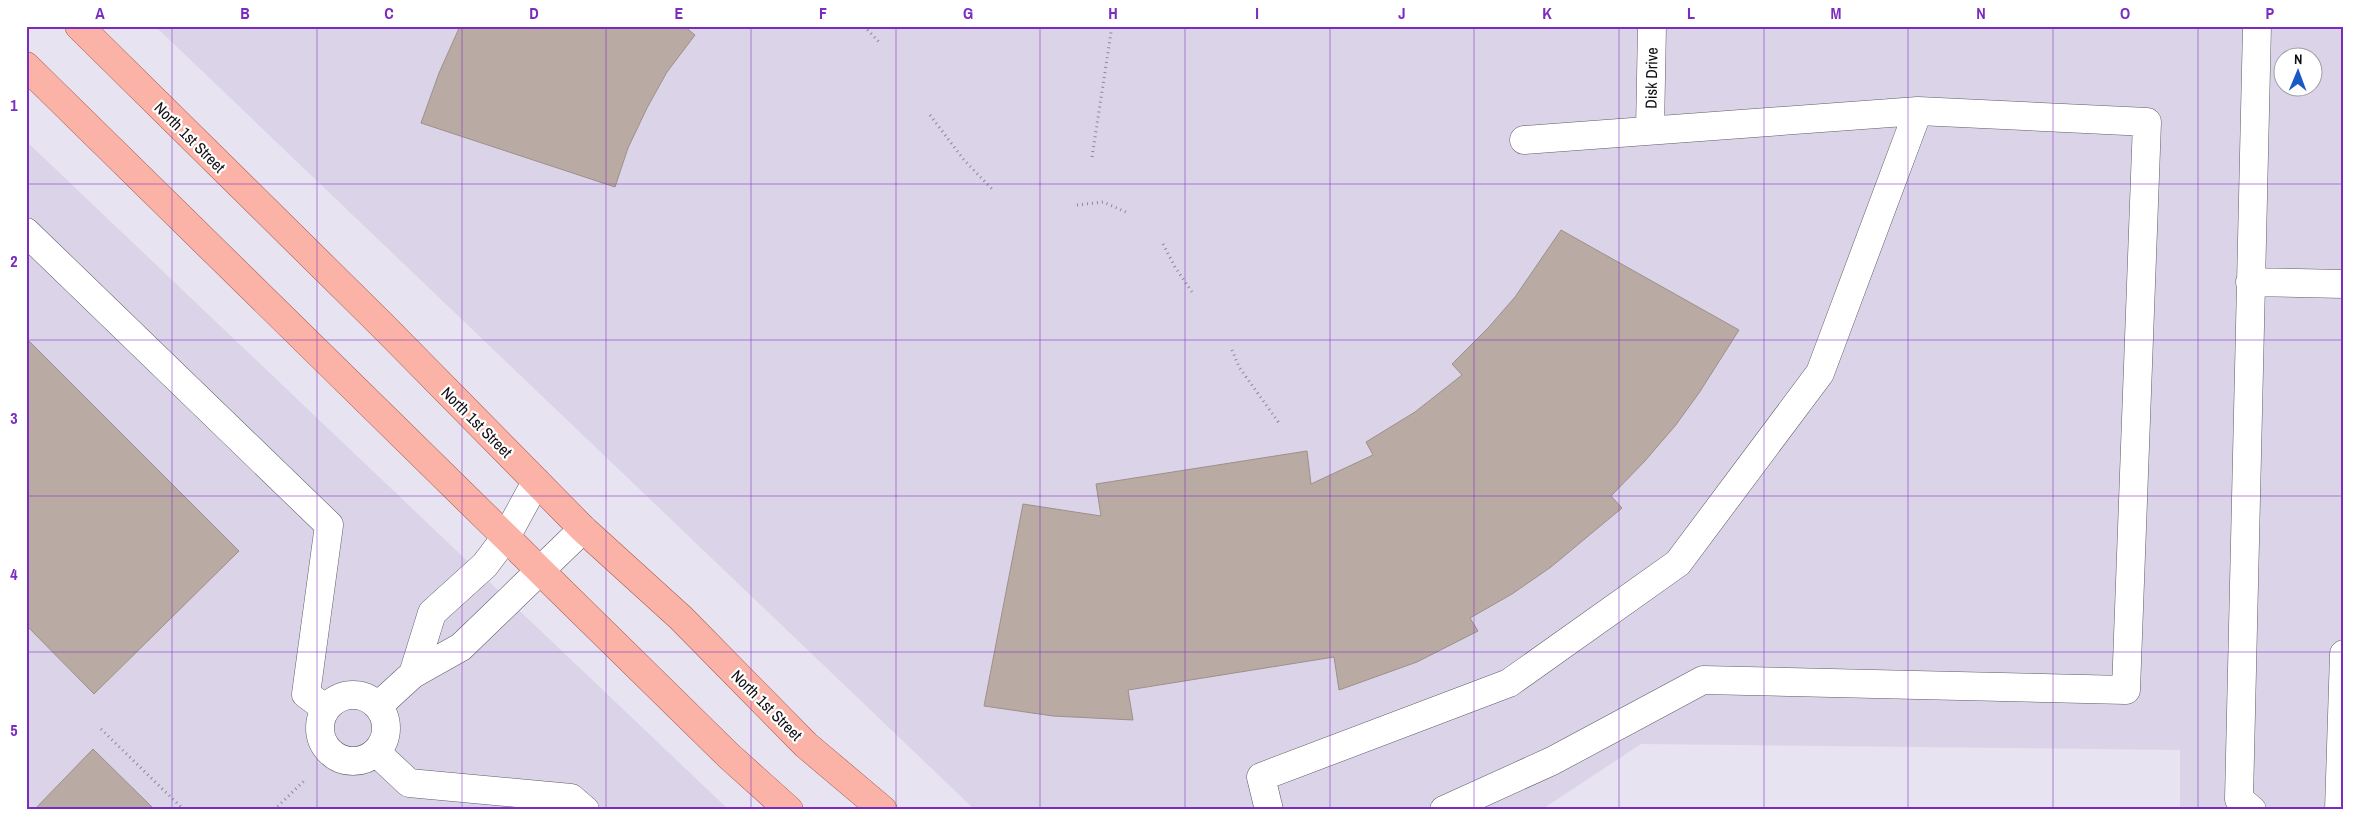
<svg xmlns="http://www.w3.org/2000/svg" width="2370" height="836" font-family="'Archivo Narrow',sans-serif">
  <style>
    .built { fill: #dbd4e9; fill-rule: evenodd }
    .building { fill: #b9aaa4; stroke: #9d9089 }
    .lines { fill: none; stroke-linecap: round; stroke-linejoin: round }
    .minor-casing { stroke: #5e5b66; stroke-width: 29 }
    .major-casing { stroke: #a8594e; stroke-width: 29 }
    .path { stroke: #8b8892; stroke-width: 3; stroke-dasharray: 1 4; stroke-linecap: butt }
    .minor { stroke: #fff; stroke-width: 28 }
    .major { stroke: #fcb3a7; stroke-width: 28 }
    .grid { fill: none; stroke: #7b2cbf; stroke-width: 1; stroke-opacity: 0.55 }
    .labels { text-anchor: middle; stroke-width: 4.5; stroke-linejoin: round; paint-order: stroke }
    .street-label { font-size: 16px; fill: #110f14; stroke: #fff }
    .neatline { fill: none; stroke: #7b2cbf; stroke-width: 2 }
    .grid-label { font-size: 16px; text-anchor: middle; font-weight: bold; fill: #7b2cbf }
  </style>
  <rect width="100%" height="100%" fill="#e7e3f0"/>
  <path class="built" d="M155 26H2344V810H2180V750L1641 744 1541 810H975ZM2282 58H2312V88H2282Z
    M26 141 729 810H26Z"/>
  <path class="building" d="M684 26 695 35 667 72 647 108 628 148 615 187 421 123 439 73 460 26Z
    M1561 230 1739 330 1699 393 1675 426 1644 462 1611 496 1622 508 1551 567 1512 594 1470 618 1478 631 1417 662 1339 690 1334 657 1128 690 1133 720 1053 716 984 706 1023 504 1101 516 1096 484 1307 451 1311 484 1373 455 1366 442 1415 412 1462 375 1452 364 1488 328 1515 297Z
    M26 338 239 551 94 694 26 625Z
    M93 749 155 810H34Z"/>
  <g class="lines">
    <g class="minor-casing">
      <path id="minor" d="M1650 130 1652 26
        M26 232 329 525 306 694 326 709
        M2250 282 2344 284
        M413 674 432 613 485 565 506 537 536 482
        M320 728a33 33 0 1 1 66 0a33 33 0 1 1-66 0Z
        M378 706 413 674 461 647 583 529
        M376 752 409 783 571 798 585 810
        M1269 810 1261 777 1509 683 1678 563 1820 373 1918 111
        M1444 810 1552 761 1703 680 2126 690 2147 122 1918 111 1524 140
        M2252 810 2239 799 2257 26
        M2339 810 2344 654"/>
    </g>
    <g class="major-casing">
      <path id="major" d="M79 26 383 326 583 529 681 618 806 745 883 810
        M26 66 729 756 789 810"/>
    </g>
    <path class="path" d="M864 26 879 42
      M930 115 964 160 993 190
      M1092 157 1112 26
      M1077 205 1103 202 1126 212
      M1163 244 1175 267 1194 295
      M1232 350 1239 367 1279 423
      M101 729 184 810
      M274 810 306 779"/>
    <use href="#minor" class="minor"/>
    <use href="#major" class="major"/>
  </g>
  <path class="grid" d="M172 26V810M317 26V810M462 26V810M606 26V810M751 26V810M896 26V810M1040 26V810M1185 26V810M1330 26V810M1474 26V810M1619 26V810M1764 26V810M1908 26V810M2053 26V810M2198 26V810M26 184H2344M26 340H2344M26 496H2344M26 652H2344"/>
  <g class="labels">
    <g class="street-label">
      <text transform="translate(1651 78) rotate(-89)" y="6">Disk Drive</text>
      <text transform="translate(190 137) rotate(45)" y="6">North 1st Street</text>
      <text transform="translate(477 422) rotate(45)" y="6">North 1st Street</text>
      <text transform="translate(767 705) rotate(45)" y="6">North 1st Street</text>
    </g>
  </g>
  <rect width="2370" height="836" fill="none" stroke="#ffffff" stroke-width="55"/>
  <g transform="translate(2298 72) rotate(1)"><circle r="24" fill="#ffffff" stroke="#a09fa1"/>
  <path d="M0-4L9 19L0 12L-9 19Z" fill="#1a5ac6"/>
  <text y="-8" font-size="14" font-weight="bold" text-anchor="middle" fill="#110f14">N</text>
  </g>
  <rect x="28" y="28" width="2314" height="780" class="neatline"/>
  <g class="grid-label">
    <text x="100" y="19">A</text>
    <text x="245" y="19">B</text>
    <text x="389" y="19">C</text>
    <text x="534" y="19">D</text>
    <text x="679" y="19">E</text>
    <text x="823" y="19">F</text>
    <text x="968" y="19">G</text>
    <text x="1113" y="19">H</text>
    <text x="1257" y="19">I</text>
    <text x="1402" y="19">J</text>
    <text x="1547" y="19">K</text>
    <text x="1691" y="19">L</text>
    <text x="1836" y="19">M</text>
    <text x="1981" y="19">N</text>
    <text x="2125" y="19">O</text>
    <text x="2270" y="19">P</text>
    <text x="14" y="111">1</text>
    <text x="14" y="267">2</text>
    <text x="14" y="424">3</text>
    <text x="14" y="580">4</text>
    <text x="14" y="736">5</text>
  </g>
</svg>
